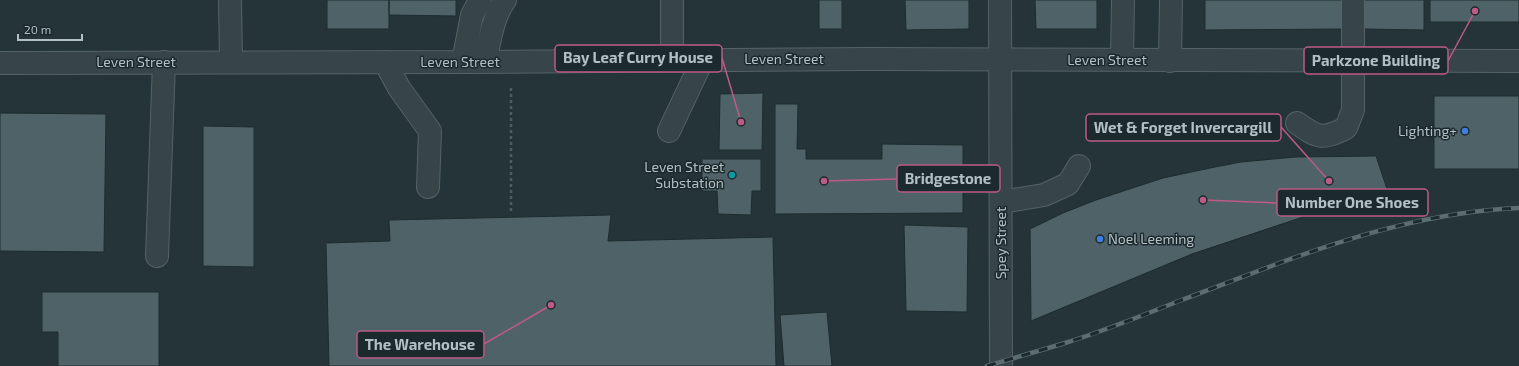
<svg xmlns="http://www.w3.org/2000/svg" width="1519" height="366" font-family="'Exo 2',sans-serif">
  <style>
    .building { fill: #4f6267; stroke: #1e2c2f }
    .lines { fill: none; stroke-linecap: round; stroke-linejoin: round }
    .minor-casing { stroke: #556366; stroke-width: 24 }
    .path { stroke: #4c5e5b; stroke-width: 2.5; stroke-dasharray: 3 3; stroke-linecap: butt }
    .minor { stroke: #374549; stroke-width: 22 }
    .rail-casing { stroke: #5b6d71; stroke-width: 4.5 }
    .rail { stroke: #1c2a2d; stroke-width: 3; stroke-dasharray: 9; stroke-linecap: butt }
    .shop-dot { fill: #3f7fe0; stroke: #1c2a2d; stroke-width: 1.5 }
    .culture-dot { fill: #0f9aa8; stroke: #1c2a2d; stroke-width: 1.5 }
    .labels { text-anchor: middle; stroke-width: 3; stroke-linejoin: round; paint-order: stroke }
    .street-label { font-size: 14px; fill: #b2c0c5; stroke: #1c2a2d }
    .poi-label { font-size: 14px; fill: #b2c0c5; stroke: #1c2a2d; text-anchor: end }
    .leader { fill: none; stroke: #bc5b85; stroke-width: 1.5 }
    .callout-dot { fill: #bc5b85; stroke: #1c2a2d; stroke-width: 1.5 }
    .callout { fill: #1c2a2d; stroke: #bc5b85; stroke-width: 1.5 }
    .callout-label { font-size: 15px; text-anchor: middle; font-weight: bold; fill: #b2c0c5 }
  </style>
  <rect width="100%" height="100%" fill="#243438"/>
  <path class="building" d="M327 0H389V29H327Z
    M389 0H456V16L389 15Z
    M819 0H842V29H819Z
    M905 0H969V29L906 30Z
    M1035 0H1097V29H1036Z
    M1205 0H1345V29L1205 30Z
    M1364 0H1424V30L1364 29Z
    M1430 0H1519V22H1430Z
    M763 93 762 150H719L720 94Z
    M1434 96H1519V169H1434Z
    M775 104H798L797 149H806V159H882V144L963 145V213L775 214Z
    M0 113 106 114 104 252 0 251Z
    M203 126 254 127V267L203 266Z
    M1376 156 1387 189 1192 254 1031 321 1030 229 1063 213 1096 200 1163 178 1215 167 1241 162 1295 157Z
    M702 159H761V191H752L751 215 718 214 717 191H702Z
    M611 215 608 241 773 237 776 366H329L326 243 390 241 389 220Z
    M904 225 968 227 967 312 906 311Z
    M42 292H159V366H58V332H42Z
    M827 312 832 366H784L780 315Z"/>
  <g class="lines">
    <g class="minor-casing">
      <path id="minor" d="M230 0 231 62
        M672 0V60
        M1000 0 1001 366
        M1122 60 1123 0
        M1170 61 1171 0
        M385 62 399 88 430 131 428 187
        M463 62 472 15 480 0
        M485 62C490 41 492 18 505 0
        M0 63 463 62 869 59 1519 61
        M1297 123C1318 138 1322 140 1346 128L1353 110V0
        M669 131 703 59
        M1001 202 1044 195 1068 184 1079 166
        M157 256 164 62"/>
    </g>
    <path class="path" d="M511 88V213"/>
    <use href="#minor" class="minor"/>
    <g class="rail-casing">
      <path id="rail" d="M987 366C1013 358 1039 351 1065 343 1104 331 1141 316 1179 301 1291 259 1397 213 1519 208"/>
    </g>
    <use href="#rail" class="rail"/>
  </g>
  <g class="shop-dot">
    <circle cx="1465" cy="131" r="4"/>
    <circle cx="1100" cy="239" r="4"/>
  </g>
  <circle class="culture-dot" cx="732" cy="175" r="4"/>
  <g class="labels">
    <g class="street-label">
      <text x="784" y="64">Leven Street</text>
      <text x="1107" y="65">Leven Street</text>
      <text x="136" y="67">Leven Street</text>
      <text x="460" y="67">Leven Street</text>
      <text transform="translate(1001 243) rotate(-90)" y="5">Spey Street</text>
    </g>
    <g class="poi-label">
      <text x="1457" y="136">Lighting+</text>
      <text x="724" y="172">Leven Street<tspan x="724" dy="16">Substation</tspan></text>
      <text x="1108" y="244" text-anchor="start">Noel Leeming</text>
    </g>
  </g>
  <path class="leader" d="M741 122L722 58M1475 11L1448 61M1329 181L1281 127M824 181L897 179M1203 200L1277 203M551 305L484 344"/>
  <g class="callout-dot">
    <circle cx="741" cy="122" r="4"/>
    <circle cx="1475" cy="11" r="4"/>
    <circle cx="1329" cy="181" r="4"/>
    <circle cx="824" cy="181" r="4"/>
    <circle cx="1203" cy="200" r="4"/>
    <circle cx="551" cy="305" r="4"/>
  </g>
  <g class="callout">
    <rect x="555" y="45" width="167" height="27" rx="4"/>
    <rect x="1304" y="47" width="144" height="27" rx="4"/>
    <rect x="1086" y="114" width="195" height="27" rx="4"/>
    <rect x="897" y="165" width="103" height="27" rx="4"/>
    <rect x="1277" y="189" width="151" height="27" rx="4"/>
    <rect x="357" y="331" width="127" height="27" rx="4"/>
  </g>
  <g class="callout-label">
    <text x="638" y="63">Bay Leaf Curry House</text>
    <text x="1376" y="66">Parkzone Building</text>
    <text x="1183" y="133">Wet &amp; Forget Invercargill</text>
    <text x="948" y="184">Bridgestone</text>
    <text x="1352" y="208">Number One Shoes</text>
    <text x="420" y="350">The Warehouse</text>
  </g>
  <path d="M18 34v6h64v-6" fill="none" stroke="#b2c0c5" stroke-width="2"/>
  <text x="24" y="34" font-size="12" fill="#b2c0c5" stroke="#1c2a2d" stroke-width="3" paint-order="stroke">20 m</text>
</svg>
